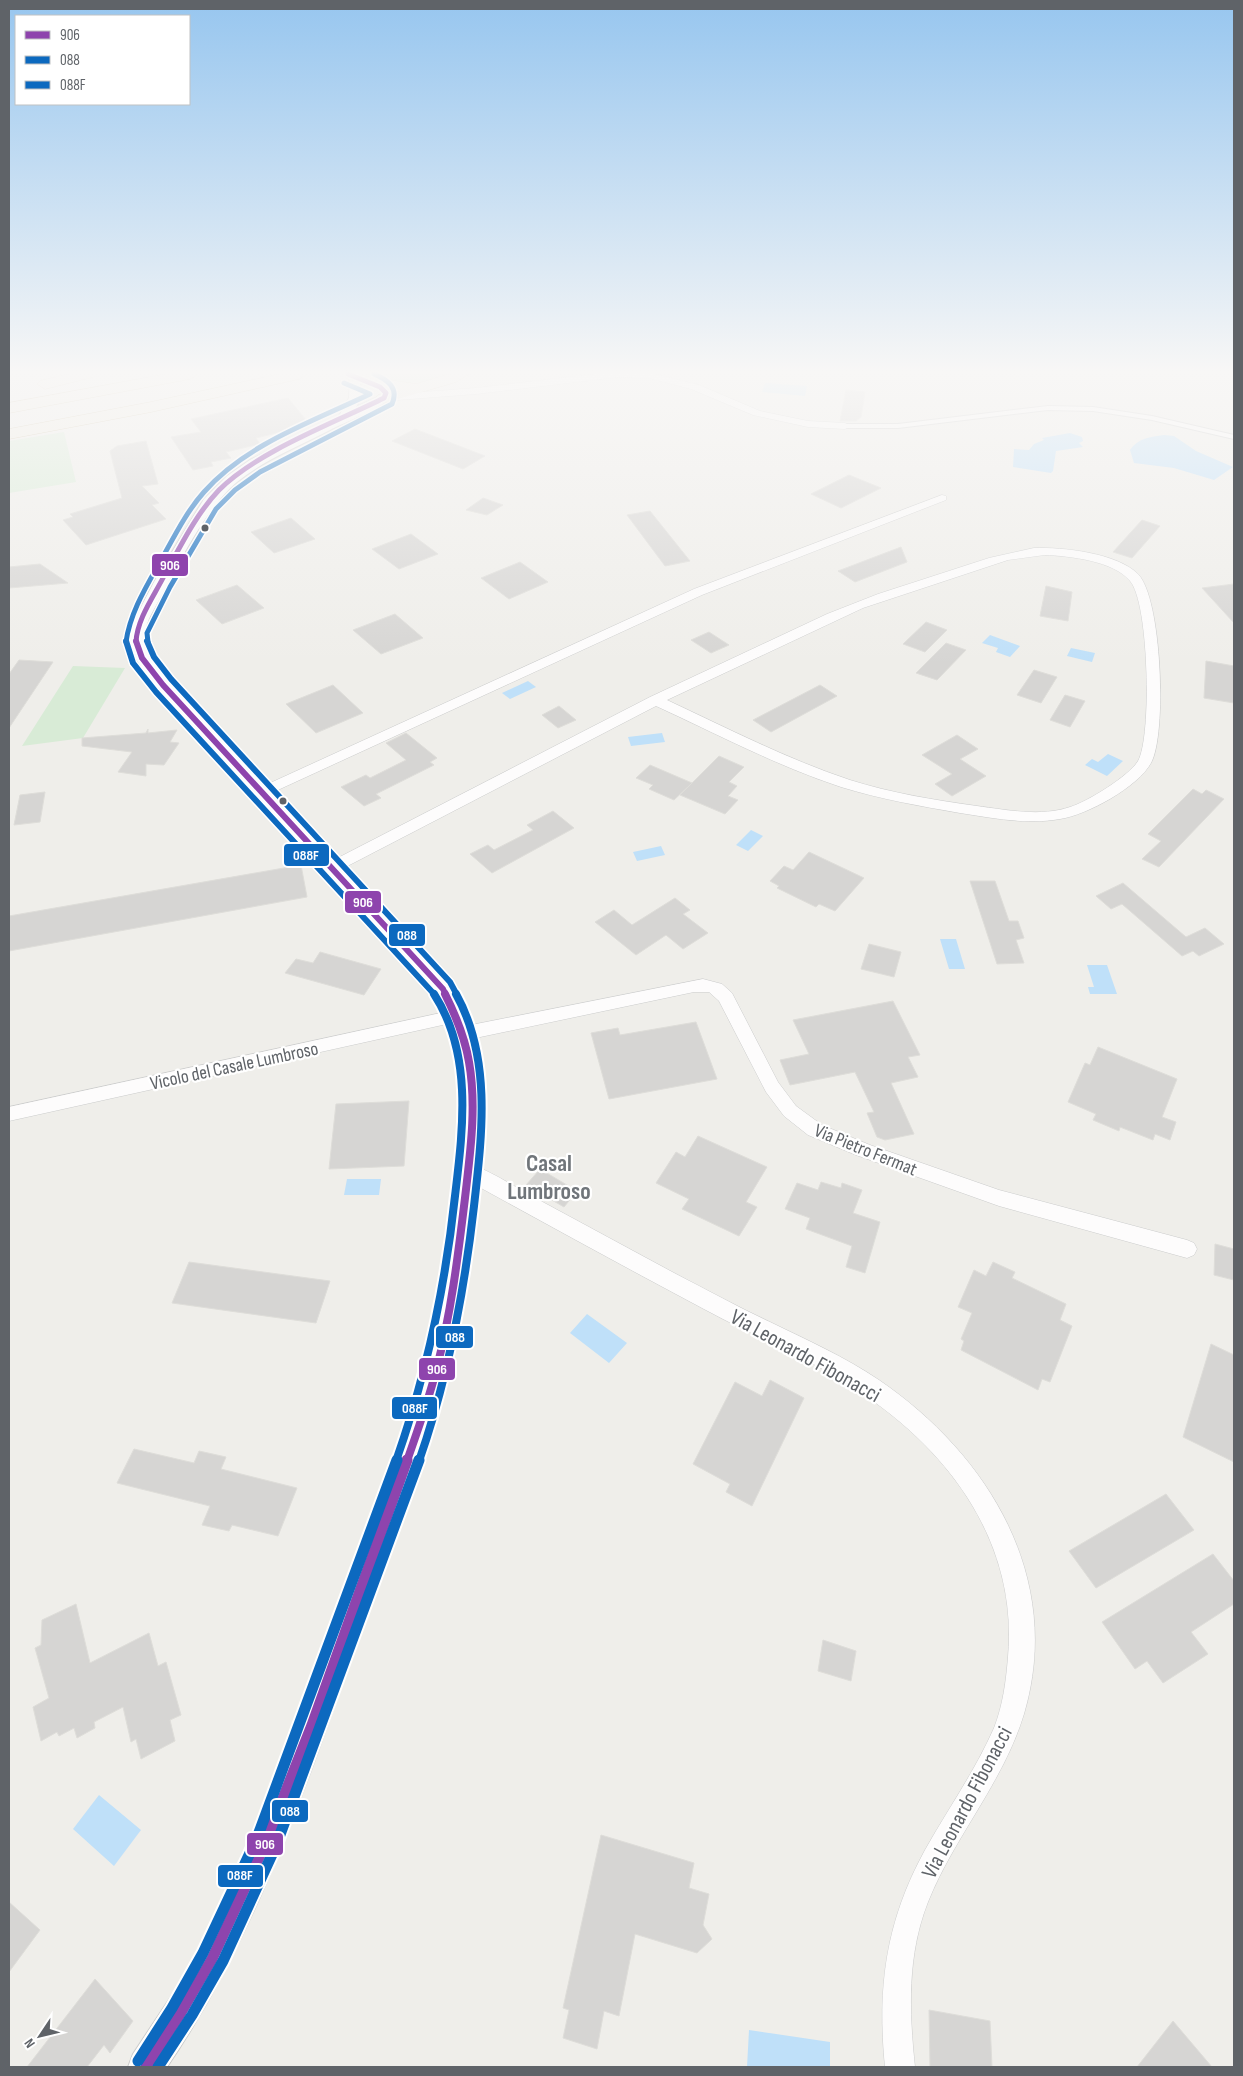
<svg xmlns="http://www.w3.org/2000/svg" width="1243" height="2076" font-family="'Sofia Sans Condensed',sans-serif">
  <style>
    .green { fill: #d8ebd6 }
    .water { fill: #bfe0f9 }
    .building { fill: #d6d5d3; stroke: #deddd9 }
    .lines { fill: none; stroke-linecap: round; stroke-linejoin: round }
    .pedestrian-casing { stroke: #cbcccc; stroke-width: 2 }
    .minor-casing { stroke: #cbcccc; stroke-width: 1 }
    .tertiary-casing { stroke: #cbcccc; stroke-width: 2 }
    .motorway-casing { stroke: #c8b996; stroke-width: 1 }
    .pedestrian { fill: #fdfcfc; fill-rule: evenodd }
    .minor { fill: #fdfcfc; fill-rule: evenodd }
    .tertiary { fill: #fdfcfc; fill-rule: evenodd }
    .motorway { fill: #f0ede3; fill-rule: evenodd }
    .bus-1-far3-casing { stroke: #fff; stroke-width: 8 }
    .bus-1-far2-casing { stroke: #fff; stroke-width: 9 }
    .bus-1-far1-casing { stroke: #fff; stroke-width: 12 }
    .bus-1-casing { stroke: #fff; stroke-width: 15 }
    .bus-2-far3-casing { stroke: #fff; stroke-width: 8 }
    .bus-2-far2-casing { stroke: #fff; stroke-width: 9 }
    .bus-2-far1-casing { stroke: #fff; stroke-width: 12 }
    .bus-2-casing { stroke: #fff; stroke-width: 15 }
    .bus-3-far3-casing { stroke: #fff; stroke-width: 8 }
    .bus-3-far2-casing { stroke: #fff; stroke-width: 9 }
    .bus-3-far1-casing { stroke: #fff; stroke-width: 12 }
    .bus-3-casing { stroke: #fff; stroke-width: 15 }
    .bus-1-far3 { stroke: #8e44ad; stroke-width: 5 }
    .bus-1-far2 { stroke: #8e44ad; stroke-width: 6 }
    .bus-1-far1 { stroke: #8e44ad; stroke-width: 8 }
    .bus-1 { stroke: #8e44ad; stroke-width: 11 }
    .bus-2-far3 { stroke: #0c69bf; stroke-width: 5 }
    .bus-2-far2 { stroke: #0c69bf; stroke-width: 6 }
    .bus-2-far1 { stroke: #0c69bf; stroke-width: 8 }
    .bus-2 { stroke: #0c69bf; stroke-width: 11 }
    .bus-3-far3 { stroke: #0c69bf; stroke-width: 5 }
    .bus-3-far2 { stroke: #0c69bf; stroke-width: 6 }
    .bus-3-far1 { stroke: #0c69bf; stroke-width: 8 }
    .bus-3 { stroke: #0c69bf; stroke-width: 11 }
    .bus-dot { fill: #5f6368; stroke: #fff; stroke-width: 2 }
    .labels { text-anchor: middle; stroke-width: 4.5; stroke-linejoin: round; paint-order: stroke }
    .street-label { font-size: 19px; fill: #5f6368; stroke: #fff }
    .near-street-label { font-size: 22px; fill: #5f6368; stroke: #fff }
    .district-label { font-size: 24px; font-weight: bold; fill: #70757a; stroke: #fff }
    .line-badge { stroke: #fff; stroke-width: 2 }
    .badge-label { font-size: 14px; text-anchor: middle; font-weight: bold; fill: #fff }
  </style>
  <rect width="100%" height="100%" fill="#efeeea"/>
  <path class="green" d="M367 374H448C425 386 391 386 367 374Z
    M64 432 76 482 9 493V441Z
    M73 666 125 668 83 738 22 746Z"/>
  <path class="water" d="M765 383 807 386 805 396 762 392Z
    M1070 433 1082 437 1083 441 1079 443 1083 447 1056 451 1053 471 1051 473 1013 467 1014 449 1029 450 1034 444 1044 440 1042 438Z
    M1164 435 1174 436 1196 451 1233 467 1214 480 1174 468 1134 463 1130 450C1138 438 1150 437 1164 435Z
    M990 635 1020 646 1010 657 996 652 998 648 982 643Z
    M1071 648 1095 653 1092 662 1067 656Z
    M528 681 536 687 510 699 502 693Z
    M662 733 665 742 631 746 628 737Z
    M1108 754 1123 761 1107 776 1085 765 1092 759 1098 762Z
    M751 830 763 836 748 851 736 845Z
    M661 846 665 855 637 861 633 852Z
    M940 939H956L965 969H949Z
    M1087 965H1107L1117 994H1090L1088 987H1094Z
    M347 1179H381L379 1195H344Z
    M587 1314 627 1343 609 1363 570 1333Z
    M99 1795 141 1830 114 1866 73 1829Z
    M749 2030 830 2042V2067H747Z"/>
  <path class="building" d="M846 390 865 392 861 417 856 421H840Z
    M288 398 310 425 256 438 260 444 226 452 231 458 211 462 213 466 193 470 171 437 201 432 191 419Z
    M415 429 485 456 463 469 392 441Z
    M146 441 158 484 142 486 159 503 152 505 166 519 86 545 63 520 73 517 70 514 122 498 110 451 117 446Z
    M849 475 881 488 841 508 811 494Z
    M483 498 503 505 487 515 466 510Z
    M650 511 690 561 665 566 627 515Z
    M291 518 315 539 274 553 251 532Z
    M1142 520 1160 526 1132 558 1113 552Z
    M411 534 438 554 399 569 372 549Z
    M901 547 907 562 855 582 838 571Z
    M520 562 548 582 509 599 481 578Z
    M40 564 68 583 9 588V567Z
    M1234 584V623L1202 588Z
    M237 585 264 608 222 624 196 600Z
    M1046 586 1072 592 1068 621 1040 616Z
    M395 614 423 638 381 654 353 630Z
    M926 622 947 630 925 652 903 644Z
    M709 632 729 645 711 653 691 640Z
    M946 643 966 650 937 680 916 673Z
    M19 660 53 662 9 728V674Z
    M1206 661 1234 666V703L1204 698Z
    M1034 670 1057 677 1041 703 1017 695Z
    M333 685 363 713 316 733 286 704Z
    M820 685 837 696 771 732 753 720Z
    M1065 695 1085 701 1070 727 1050 720Z
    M559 706 576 720 558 728 542 715Z
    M148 729V733L177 730 170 742 179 743 164 765 146 764V776L118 772 132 752 82 746V738L146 733Z
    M406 733 437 758 430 762 434 765 376 794 381 798 364 806 341 787 366 775 370 778 406 760 386 743Z
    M957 735 978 749 960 759 986 776 952 796 935 784 952 774 922 755Z
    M719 756 744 767 729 782 737 786 728 796 738 800 725 814 680 795Z
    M650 765 692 783 674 800 649 789 653 785 636 778Z
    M1193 789 1202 794 1206 790 1224 799 1159 867 1142 859 1161 841 1148 834Z
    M45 792 40 822 14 825 20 795Z
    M553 811 574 828 492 873 470 854 488 845 494 850 533 830 527 825Z
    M809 852 864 878 835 911 819 904 816 907 777 888 779 886 770 881 784 866 793 870Z
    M301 865 307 897 9 951V916Z
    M970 881H995L1009 921H1018L1024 938 1016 940 1024 963 997 964Z
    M1123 883 1186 937 1205 928 1224 944 1199 956 1193 951 1182 956 1122 904 1111 909 1096 896Z
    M675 898 690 910 683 914 708 933 683 949 666 935 636 955 595 922 614 910 632 925Z
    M869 944 901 952 894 977 861 969Z
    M320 952 381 969 364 995 285 973 296 959 313 963Z
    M893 1001 920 1055 908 1057 918 1077 891 1083 914 1134 885 1140 877 1137 867 1113 874 1112 855 1072 790 1085 780 1060 809 1054 793 1020Z
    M696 1022 717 1079 609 1099 591 1033 618 1028 620 1035Z
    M1098 1047 1177 1079 1162 1117 1176 1122 1170 1140 1155 1134 1153 1140 1120 1127 1119 1131 1093 1120 1096 1114 1068 1102 1085 1063 1090 1065Z
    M409 1101 404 1166 329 1169 336 1104Z
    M698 1136 767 1167 746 1202 757 1207 739 1236 682 1209 689 1199 656 1183 676 1152 685 1157Z
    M540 1169 577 1191 564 1207 526 1185Z
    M821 1182 841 1188 842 1183 862 1190 853 1213 880 1222 865 1273 846 1267 852 1246 806 1229 810 1218 785 1209 797 1183 818 1190Z
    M1215 1244 1234 1249V1280L1214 1275Z
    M189 1262 330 1281 316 1323 172 1303Z
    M993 1262 1015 1272 1012 1278 1066 1304 1060 1320 1072 1326 1050 1382 1042 1379 1038 1390 961 1350 964 1341 961 1339 972 1313 958 1307 974 1270 986 1276Z
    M1211 1344 1234 1355V1462L1183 1437Z
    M770 1380 804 1398 752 1506 726 1492 730 1484 693 1464 735 1382 762 1396Z
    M134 1449 194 1463 199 1451 226 1457 221 1469 297 1488 278 1536 232 1525 229 1531 202 1525 210 1506 117 1483Z
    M1166 1494 1194 1530 1096 1588 1069 1551Z
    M1213 1554 1234 1581V1604L1191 1632 1208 1654 1163 1683 1147 1661 1135 1669 1102 1622Z
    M76 1604 90 1663 149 1633 158 1666 166 1662 181 1715 170 1720 175 1741 141 1759 136 1739 131 1742 123 1707 94 1722 95 1728 77 1738 74 1728 59 1736 57 1732 41 1741 33 1707 49 1698 35 1648 41 1645 42 1620Z
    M823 1640 856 1651 851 1681 818 1671Z
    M601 1835 694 1863 689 1888 709 1894 703 1925 712 1939 697 1953 635 1934 619 2016 604 2011 597 2049 563 2038 569 2010 563 2008Z
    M9 1902 40 1930 9 1972Z
    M95 1979 133 2021 110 2053 104 2045 87 2067H27Z
    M929 2010 990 2021 992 2067H930Z
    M1173 2021 1212 2067H1137Z"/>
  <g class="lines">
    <g class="pedestrian-casing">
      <path id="pedestrian" d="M1048 406 1093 407 1152 416 1234 435V439L1152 420 1093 411 1048 410 898 428H845L841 426 845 424H898Z"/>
    </g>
    <g class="minor-casing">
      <path id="minor" d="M596 374H655L699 385 760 411 808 421 845 423 850 426 845 429 808 427 753 415 691 389 649 378 618 377 476 394 384 401 379 398 384 395 476 388Z
        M942 495 946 496V500L702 595 267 795H257L255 792 257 789 694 589Z
        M1034 548C1063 547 1117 553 1138 574 1162 598 1167 735 1151 763 1138 787 1087 815 1060 819 1027 825 993 818 960 813 920 806 880 799 841 787 777 766 717 734 656 706L336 872H326L323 868 326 864 650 697 827 614 878 594 989 558ZM1045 555C1070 556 1114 561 1130 581 1149 602 1152 737 1138 761 1129 776 1087 802 1070 807 1041 817 1007 810 977 806 934 800 891 793 850 780 787 759 727 728 667 700L863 608 1008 560Z
        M703 979 722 984 732 993 778 1082 796 1106 822 1125 870 1145 999 1190 1187 1240 1194 1243 1197 1249 1194 1255 1187 1258 999 1206 856 1155 808 1135 784 1116 766 1092 719 1001 709 992H694L466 1040 460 1038 457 1033 460 1028 466 1026Z
        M459 1009 465 1010 468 1015 465 1020 9 1121V1107Z
        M468 1163C493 1172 516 1188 539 1200 585 1225 630 1249 676 1274 707 1290 738 1307 770 1322 807 1340 845 1357 879 1380 989 1455 1064 1579 1024 1714 1003 1783 954 1837 928 1902 907 1955 909 2011 915 2067H885C877 1987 886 1921 925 1850 948 1809 975 1771 994 1728 1003 1705 1006 1681 1008 1657 1018 1545 952 1454 863 1394 813 1359 755 1337 702 1308 621 1265 541 1221 461 1177L458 1171 461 1165Z"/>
    </g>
    <g class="tertiary-casing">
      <path id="tertiary" d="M350 374H355L360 377 361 398 356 407 384 394 390 398C382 408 343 423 330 430 299 446 264 460 237 482 210 504 183 554 167 585 146 627 133 631 162 674L450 984C468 1010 479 1037 483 1069 488 1109 482 1150 478 1190 471 1261 461 1332 441 1400 418 1478 388 1554 361 1630 308 1780 257 1935 167 2067H128L133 2054 184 1977 206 1936 246 1851 293 1732 414 1402 440 1289 453 1202 462 1116V1073L459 1049 451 1022 436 994 150 680 132 653 128 642 129 630 154 582 204 499 227 476 250 460 339 416 349 398Z"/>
    </g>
    <g class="motorway-casing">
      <path id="motorway" d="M69 374H96L93 377 45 389 37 384 40 381Z
        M167 374H198L190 379 9 413V403Z
        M280 374H307L299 379 151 412 9 439V429L151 402Z
        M349 374 416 384 450 374H469L456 382 384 403 376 398 378 395 394 390 379 389 349 380 346 377Z"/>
    </g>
    <use href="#pedestrian" class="pedestrian"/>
    <use href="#minor" class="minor"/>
    <use href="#tertiary" class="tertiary"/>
    <use href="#motorway" class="motorway"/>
    <g class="bus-1-far3-casing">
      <path id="bus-1-far3" d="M136 642C137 619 154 596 164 576 180 547 196 514 219 490 258 451 334 423 384 398L386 393 380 387 348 374"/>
    </g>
    <g class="bus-1-far2-casing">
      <path id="bus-1-far2" d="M136 641 142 658 163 685 443 989 446 995"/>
    </g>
    <g class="bus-1-far1-casing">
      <path id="bus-1-far1" d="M407 1461C417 1432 428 1402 436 1371 451 1314 458 1256 465 1198 470 1154 477 1107 469 1062 465 1038 456 1016 445 994"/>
    </g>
    <g class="bus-1-casing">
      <path id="bus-1" d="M146 2067 180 2014 212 1959 265 1844 312 1725 407 1460"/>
    </g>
    <g class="bus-2-far3-casing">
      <path id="bus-2-far3" d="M148 642 147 633 170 587 216 509 235 490 260 472 392 404C399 388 388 380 374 374"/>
    </g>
    <g class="bus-2-far2-casing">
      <path id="bus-2-far2" d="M147 641 154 657 171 679 450 982 457 995"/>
    </g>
    <g class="bus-2-far1-casing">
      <path id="bus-2-far1" d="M419 1461C448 1378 464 1294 474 1206 482 1135 492 1059 456 994"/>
    </g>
    <g class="bus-2-casing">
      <path id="bus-2" d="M158 2067 192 2015 223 1961 275 1848 419 1460"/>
    </g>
    <g class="bus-3-far3-casing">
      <path id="bus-3-far3" d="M126 642C130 613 146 587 160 562 173 539 186 512 204 492 246 444 314 421 370 394L344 383"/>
    </g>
    <g class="bus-3-far2-casing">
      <path id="bus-3-far2" d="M126 641 133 663 156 692 435 995"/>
    </g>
    <g class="bus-3-far1-casing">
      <path id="bus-3-far1" d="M396 1461C427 1373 445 1289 455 1196 463 1129 473 1054 434 994"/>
    </g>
    <g class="bus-3-casing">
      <path id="bus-3" d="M138 2061 172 2008 203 1953 257 1838 397 1460"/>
    </g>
    <use href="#bus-1-far3" class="bus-1-far3"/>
    <use href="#bus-1-far2" class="bus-1-far2"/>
    <use href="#bus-1-far1" class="bus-1-far1"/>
    <use href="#bus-1" class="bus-1"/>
    <use href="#bus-2-far3" class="bus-2-far3"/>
    <use href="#bus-2-far2" class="bus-2-far2"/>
    <use href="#bus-2-far1" class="bus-2-far1"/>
    <use href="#bus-2" class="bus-2"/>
    <use href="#bus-3-far3" class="bus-3-far3"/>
    <use href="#bus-3-far2" class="bus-3-far2"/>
    <use href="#bus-3-far1" class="bus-3-far1"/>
    <use href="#bus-3" class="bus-3"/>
  </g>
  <linearGradient id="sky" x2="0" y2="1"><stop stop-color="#97c6ef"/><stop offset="0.56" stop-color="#f8f7f6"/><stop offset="1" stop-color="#f8f7f6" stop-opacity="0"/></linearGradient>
  <rect width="1243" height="664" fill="url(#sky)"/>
  <g class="bus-dot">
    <circle cx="205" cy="528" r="4.5"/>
    <circle cx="283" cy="801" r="4.5"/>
  </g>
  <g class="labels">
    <g class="street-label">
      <text transform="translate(234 1065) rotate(-12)" y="7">Vicolo del Casale Lumbroso</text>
      <text transform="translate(866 1149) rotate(22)" y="7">Via Pietro Fermat</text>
    </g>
    <g class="near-street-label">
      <text transform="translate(806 1355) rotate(29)" y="8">Via Leonardo Fibonacci</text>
      <text transform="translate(966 1802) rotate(-62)" y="8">Via Leonardo Fibonacci</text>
    </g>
    <g class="district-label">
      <text x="549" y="1171">Casal<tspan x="549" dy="28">Lumbroso</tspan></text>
    </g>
  </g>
  <g class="line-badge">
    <rect x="151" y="553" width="38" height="24" rx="5" fill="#8e44ad"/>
    <rect x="283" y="843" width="47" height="24" rx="5" fill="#0c69bf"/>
    <rect x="344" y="890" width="38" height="24" rx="5" fill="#8e44ad"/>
    <rect x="388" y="923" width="38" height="24" rx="5" fill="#0c69bf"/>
    <rect x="435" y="1325" width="39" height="24" rx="5" fill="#0c69bf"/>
    <rect x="418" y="1357" width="38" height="24" rx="5" fill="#8e44ad"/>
    <rect x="391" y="1396" width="47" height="24" rx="5" fill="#0c69bf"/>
    <rect x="271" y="1799" width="38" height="24" rx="5" fill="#0c69bf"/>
    <rect x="246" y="1832" width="38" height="24" rx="5" fill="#8e44ad"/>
    <rect x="217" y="1864" width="47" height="24" rx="5" fill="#0c69bf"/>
  </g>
  <g class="badge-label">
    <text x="170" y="570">906</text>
    <text x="306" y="860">088F</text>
    <text x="363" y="907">906</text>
    <text x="407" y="940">088</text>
    <text x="455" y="1342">088</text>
    <text x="437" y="1374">906</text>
    <text x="415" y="1413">088F</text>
    <text x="290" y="1816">088</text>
    <text x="265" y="1849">906</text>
    <text x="240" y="1880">088F</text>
  </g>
  <rect width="1243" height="2076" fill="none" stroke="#5f6368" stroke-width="20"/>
  <rect x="15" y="15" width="175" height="90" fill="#ffffff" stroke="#bfc1c3"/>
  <rect x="25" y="31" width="25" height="8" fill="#8e44ad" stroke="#bfc1c3"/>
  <text x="60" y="40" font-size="15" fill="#5f6368">906</text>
  <rect x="25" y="56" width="25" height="8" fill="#0c69bf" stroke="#bfc1c3"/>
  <text x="60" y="65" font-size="15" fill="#5f6368">088</text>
  <rect x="25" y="81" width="25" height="8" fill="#0c69bf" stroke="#bfc1c3"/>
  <text x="60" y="90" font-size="15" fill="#5f6368">088F</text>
  <g transform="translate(40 2036) rotate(235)" stroke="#ffffff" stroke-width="4" paint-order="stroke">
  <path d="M0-4L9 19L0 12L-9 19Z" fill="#5f6368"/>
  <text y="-8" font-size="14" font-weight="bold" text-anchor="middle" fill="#5f6368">N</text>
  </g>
</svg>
